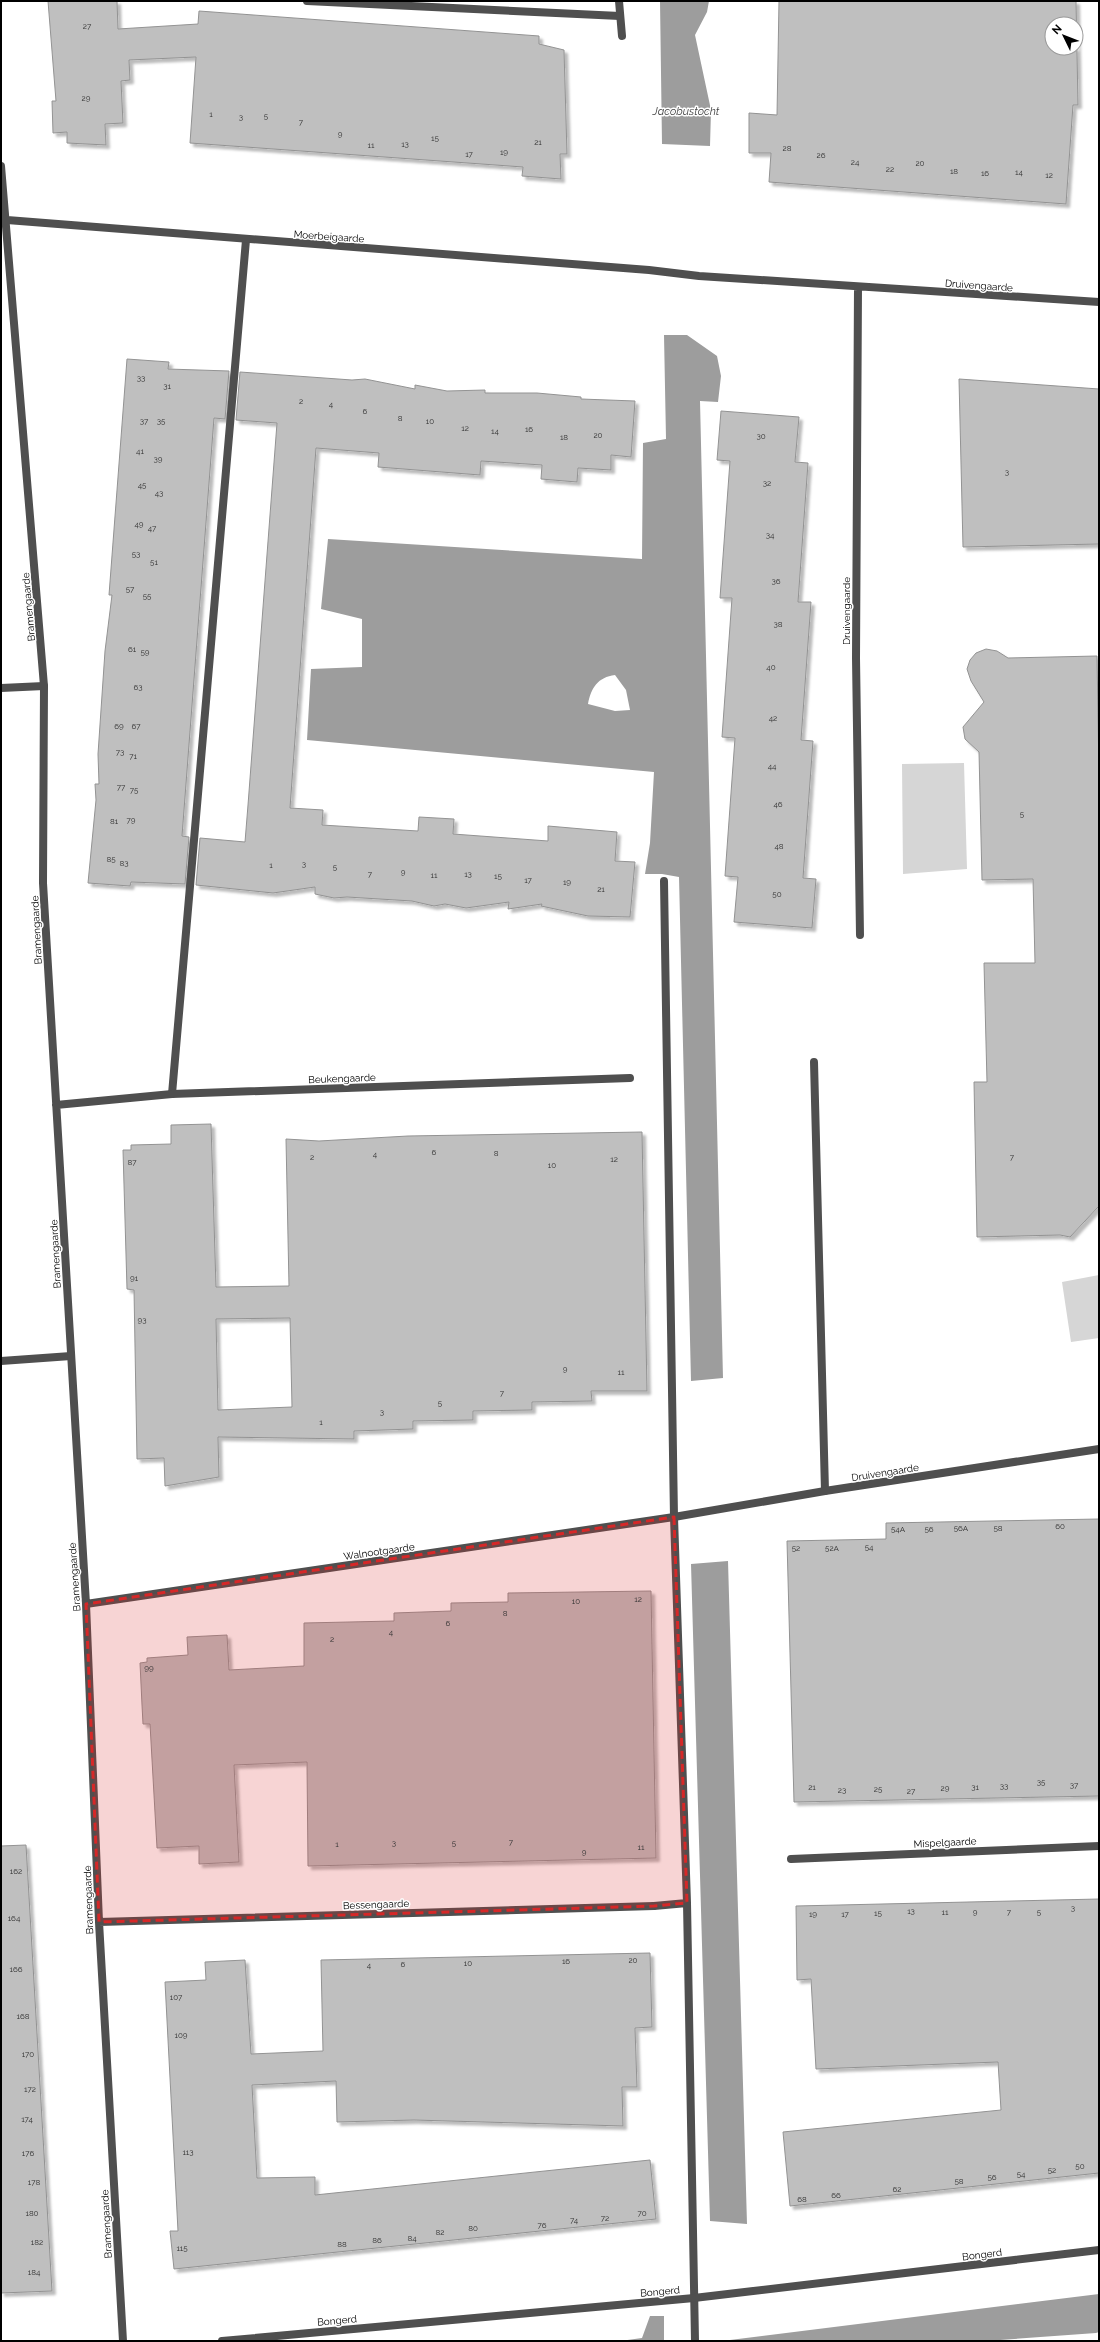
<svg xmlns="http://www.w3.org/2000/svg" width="1100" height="2342" font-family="Raleway,sans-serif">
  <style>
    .green { fill: #d6d6d6 }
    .water { fill: #9d9d9d; fill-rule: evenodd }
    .building { fill: #bfbfbf; stroke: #939393; fill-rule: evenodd; filter: url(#shadow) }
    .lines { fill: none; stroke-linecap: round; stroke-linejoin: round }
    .service { stroke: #4f4f4f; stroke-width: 8 }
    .pedestrian { stroke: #4f4f4f; stroke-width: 8 }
    .minor { stroke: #4f4f4f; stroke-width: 8 }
    .marked { fill: #d62828; fill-opacity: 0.2; stroke: #d62828; stroke-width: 3; stroke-dasharray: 8 5; stroke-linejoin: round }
    .labels { text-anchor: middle; stroke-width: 3; stroke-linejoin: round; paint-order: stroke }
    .number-label { font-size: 8px; fill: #303030 }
    .street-label { font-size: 10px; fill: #000; stroke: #fff }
    .water-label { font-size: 11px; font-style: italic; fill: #3e3e3e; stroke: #fff }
  </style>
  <defs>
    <filter id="shadow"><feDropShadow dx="3.5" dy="3.5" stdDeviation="1" flood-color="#0004"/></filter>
  </defs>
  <rect width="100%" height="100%" fill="#fff"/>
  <path class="green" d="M964 763 967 869 903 874 902 764Z
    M1099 1275V1338L1071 1342 1062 1282Z"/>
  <path class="water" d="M660 1H709L707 12 695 35 711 110 710 146 662 144Z
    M664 335H687L717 356 721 376 718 402 700 401 723 1378 691 1381 679 877 662 874H645L650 843 654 772 307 740 311 669 362 667V619L321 609 328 539 642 559 643 443 666 439ZM615 675 626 690 630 710 615 711 588 704C591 688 598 677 615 675Z
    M728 1561 747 2224 710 2221 691 1564Z
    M1099 2294V2332L1096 2333 986 2341H722Z
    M650 2316H664V2341H620L642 2338Z"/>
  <path class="building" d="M48 1H117L118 29 198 24 199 11 539 36V44L564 50 567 154H560L561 179 522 176 523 167 190 143 196 57 129 60 130 80 121 81 123 123 105 124 106 145 67 143V132L53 133 52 101H56Z
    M779 1H1076L1078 105H1073L1066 204 769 182 771 153H749V113L777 115ZM1052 24H1076V48H1052Z
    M127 359 169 362 168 369 229 371 225 419 214 418 182 836 189 837 185 884 131 882 130 886 88 883 96 800 95 784H99L98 754 105 651 112 595H109Z
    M240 372 352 380 365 379 415 389V385L447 391 485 390V393H537L581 397V399L635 401 631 457 611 455V470L578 468 577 482 541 479 542 465 481 461 480 475 378 467 379 453 316 448 290 808 323 810 322 825 418 831 419 817 454 819 453 834 548 841V826L617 832 615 861 635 862 630 917 588 916 541 906 542 904 508 909 509 902 466 908 445 904 434 906 412 901 347 897 334 898 315 894V887L273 893 196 885 200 838 245 842 248 805 277 423 236 420Z
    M959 379 1099 389V544L963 547Z
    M721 411 799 417 795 462 808 463 798 602H811L801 740 813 741 803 878 816 879 812 928 734 922 738 877 725 876 735 738 722 737 732 598H720L730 461 717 460Z
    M986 649 997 651 1008 658 1097 656 1099 774V1206L1070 1237 1060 1235 977 1237 974 1082H987L984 963H1035L1033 879 982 880 979 752 965 739 963 727 984 702 971 681 967 669 970 660 976 653Z
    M211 1124 216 1287 289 1286 286 1139 319 1141 408 1136 642 1132 647 1391H591L592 1401 532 1402V1410L473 1411V1420L413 1421V1429L354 1431V1439L218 1437 219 1477 165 1486 164 1458 137 1459 134 1290 127 1289 123 1150H131V1145L171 1144V1125ZM290 1318 292 1407 218 1410 216 1319Z
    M1099 1519V1796L794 1802 787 1541 886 1539V1523Z
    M651 1591 656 1858 308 1866 307 1762 234 1765 239 1862 199 1864V1846L157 1848 150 1724H143L142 1705 140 1663 147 1662V1658L188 1655 187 1637 227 1635 229 1670 304 1666V1623L394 1621V1613L451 1611V1603L508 1602V1593Z
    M26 1845 52 2291 1 2293V1846Z
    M1099 1899V2173L790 2206 783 2132 1001 2110 998 2062 816 2069 811 1979 797 1980 796 1906Z
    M650 1953 652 2027 635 2028 637 2087H622L623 2126 414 2120 337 2122 336 2081 252 2085 257 2178 315 2177V2195L650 2160 656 2219 174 2269 170 2231H178L165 1982 206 1980 205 1962 245 1960 251 2054 323 2051 321 1960Z"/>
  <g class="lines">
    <path class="service" d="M307 1 620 16
      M1 688 44 686
      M814 1062 825 1491
      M172 1094 246 240
      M1 1361 71 1356"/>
    <path class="pedestrian" d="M664 881 674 1517 687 1903 695 2341
      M654 1906 687 1903"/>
    <path class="minor" d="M619 1 622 36
      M1 166 44 686 43 883 86 1604 99 1922 123 2341
      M7 220 649 270 699 276 1099 302
      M858 287 856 658 860 935
      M56 1105 172 1094 630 1078
      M86 1604 674 1517 825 1491 1099 1449
      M791 1859 1099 1846
      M99 1922 654 1906
      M222 2341 694 2298 1099 2250"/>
  </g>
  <path class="marked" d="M674 1517 687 1903 654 1906 99 1922 86 1604Z"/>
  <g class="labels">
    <g class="number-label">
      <text x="87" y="29">27</text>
      <text x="86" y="101">29</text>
      <text x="211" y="117">1</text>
      <text x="266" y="119">5</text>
      <text x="241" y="120">3</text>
      <text x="301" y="125">7</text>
      <text x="340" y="137">9</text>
      <text x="435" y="141">15</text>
      <text x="538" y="145">21</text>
      <text x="405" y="147">13</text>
      <text x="371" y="148">11</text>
      <text x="787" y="151">28</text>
      <text x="504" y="155">19</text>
      <text x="469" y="157">17</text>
      <text x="821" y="158">26</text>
      <text x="855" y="165">24</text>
      <text x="920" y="166">20</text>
      <text x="890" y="172">22</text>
      <text x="954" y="174">18</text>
      <text x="1019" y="175">14</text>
      <text x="985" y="176">16</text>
      <text x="1049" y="178">12</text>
      <text x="141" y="381">33</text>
      <text x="167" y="389">31</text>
      <text x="301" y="404">2</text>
      <text x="331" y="407">4</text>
      <text x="365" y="414">6</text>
      <text x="400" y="421">8</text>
      <text x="144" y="424">37</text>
      <text x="161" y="424">35</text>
      <text x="430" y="424">10</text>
      <text x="465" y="431">12</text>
      <text x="529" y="432">16</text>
      <text x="495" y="434">14</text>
      <text x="598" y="438">20</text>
      <text x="761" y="439">30</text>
      <text x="564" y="440">18</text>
      <text x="140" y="454">41</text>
      <text x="158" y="462">39</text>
      <text x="1007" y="475">3</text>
      <text x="767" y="486">32</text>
      <text x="142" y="488">45</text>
      <text x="159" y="496">43</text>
      <text x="139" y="527">49</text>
      <text x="152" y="531">47</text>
      <text x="770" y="538">34</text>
      <text x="136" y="557">53</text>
      <text x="154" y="565">51</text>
      <text x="776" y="584">36</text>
      <text x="130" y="592">57</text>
      <text x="147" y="599">55</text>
      <text x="778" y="627">38</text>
      <text x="132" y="652">61</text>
      <text x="145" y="655">59</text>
      <text x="771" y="670">40</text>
      <text x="138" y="690">63</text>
      <text x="773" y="721">42</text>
      <text x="119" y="729">69</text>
      <text x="136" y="729">67</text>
      <text x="120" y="755">73</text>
      <text x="133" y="759">71</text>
      <text x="772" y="769">44</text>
      <text x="121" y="790">77</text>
      <text x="134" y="793">75</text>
      <text x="778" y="807">46</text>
      <text x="1022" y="817">5</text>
      <text x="131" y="823">79</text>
      <text x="114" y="824">81</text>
      <text x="779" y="849">48</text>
      <text x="111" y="862">85</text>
      <text x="124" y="866">83</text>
      <text x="304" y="867">3</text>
      <text x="271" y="868">1</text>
      <text x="335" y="870">5</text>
      <text x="403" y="875">9</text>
      <text x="370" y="877">7</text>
      <text x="468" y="877">13</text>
      <text x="434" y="878">11</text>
      <text x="498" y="879">15</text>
      <text x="528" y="883">17</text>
      <text x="567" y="885">19</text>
      <text x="601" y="892">21</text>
      <text x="777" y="897">50</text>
      <text x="434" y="1155">6</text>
      <text x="496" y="1156">8</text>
      <text x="375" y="1157">4</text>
      <text x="312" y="1160">2</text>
      <text x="1012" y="1160">7</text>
      <text x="614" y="1162">12</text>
      <text x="132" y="1165">87</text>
      <text x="552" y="1168">10</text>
      <text x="134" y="1281">91</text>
      <text x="142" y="1323">93</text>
      <text x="565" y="1372">9</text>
      <text x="621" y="1375">11</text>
      <text x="502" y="1396">7</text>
      <text x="440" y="1406">5</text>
      <text x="382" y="1415">3</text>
      <text x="321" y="1425">1</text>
      <text x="1060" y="1529">60</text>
      <text x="961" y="1531">56A</text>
      <text x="998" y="1531">58</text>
      <text x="898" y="1532">54A</text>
      <text x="929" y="1532">56</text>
      <text x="869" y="1550">54</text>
      <text x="796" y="1551">52</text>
      <text x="832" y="1551">52A</text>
      <text x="638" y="1602">12</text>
      <text x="576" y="1604">10</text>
      <text x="505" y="1616">8</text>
      <text x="448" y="1626">6</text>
      <text x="391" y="1635">4</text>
      <text x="332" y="1642">2</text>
      <text x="149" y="1671">99</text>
      <text x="1041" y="1785">35</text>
      <text x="1074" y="1788">37</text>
      <text x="1004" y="1789">33</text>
      <text x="812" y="1790">21</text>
      <text x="975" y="1790">31</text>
      <text x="945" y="1791">29</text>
      <text x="878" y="1792">25</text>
      <text x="842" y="1793">23</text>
      <text x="911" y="1794">27</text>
      <text x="511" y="1845">7</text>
      <text x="394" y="1846">3</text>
      <text x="454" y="1846">5</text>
      <text x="337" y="1847">1</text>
      <text x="641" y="1850">11</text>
      <text x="584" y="1855">9</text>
      <text x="16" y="1874">162</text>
      <text x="1073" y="1911">3</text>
      <text x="911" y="1914">13</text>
      <text x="945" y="1915">11</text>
      <text x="975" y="1915">9</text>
      <text x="1009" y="1915">7</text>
      <text x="1039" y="1915">5</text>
      <text x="878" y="1916">15</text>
      <text x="813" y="1917">19</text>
      <text x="845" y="1917">17</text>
      <text x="14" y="1921">164</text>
      <text x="633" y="1963">20</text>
      <text x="566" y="1964">16</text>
      <text x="468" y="1966">10</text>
      <text x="403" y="1967">6</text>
      <text x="369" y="1968">4</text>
      <text x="16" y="1972">166</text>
      <text x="176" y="2000">107</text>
      <text x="23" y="2019">168</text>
      <text x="181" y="2038">109</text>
      <text x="28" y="2057">170</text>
      <text x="30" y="2092">172</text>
      <text x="27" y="2122">174</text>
      <text x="188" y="2155">113</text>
      <text x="28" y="2156">176</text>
      <text x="1080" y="2169">50</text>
      <text x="1052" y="2173">52</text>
      <text x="1021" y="2177">54</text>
      <text x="992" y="2180">56</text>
      <text x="959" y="2184">58</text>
      <text x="34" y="2185">178</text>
      <text x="897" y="2192">62</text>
      <text x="836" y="2198">66</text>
      <text x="802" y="2202">68</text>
      <text x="32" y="2216">180</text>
      <text x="642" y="2216">70</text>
      <text x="605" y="2221">72</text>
      <text x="574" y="2223">74</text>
      <text x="542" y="2228">76</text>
      <text x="473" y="2231">80</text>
      <text x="440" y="2235">82</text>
      <text x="412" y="2241">84</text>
      <text x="377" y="2243">86</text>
      <text x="37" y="2245">182</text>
      <text x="342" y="2247">88</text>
      <text x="182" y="2251">115</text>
      <text x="34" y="2275">184</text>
    </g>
    <g class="street-label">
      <text transform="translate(329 236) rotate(4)" y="4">Moerbeigaarde</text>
      <text transform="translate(979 285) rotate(4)" y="4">Druivengaarde</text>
      <text transform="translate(28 607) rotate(-95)" y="4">Bramengaarde</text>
      <text transform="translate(846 611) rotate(-90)" y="4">Druivengaarde</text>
      <text transform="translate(36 930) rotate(-93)" y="4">Bramengaarde</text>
      <text transform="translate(342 1078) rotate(-2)" y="4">Beukengaarde</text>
      <text transform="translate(55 1254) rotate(-93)" y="4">Bramengaarde</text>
      <text transform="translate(885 1472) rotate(-9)" y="4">Druivengaarde</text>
      <text transform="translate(379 1551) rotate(-8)" y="4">Walnootgaarde</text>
      <text transform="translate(74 1577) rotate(-94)" y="4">Bramengaarde</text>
      <text transform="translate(945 1842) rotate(-3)" y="4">Mispelgaarde</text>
      <text transform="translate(88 1900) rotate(-92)" y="4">Bramengaarde</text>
      <text transform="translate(376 1904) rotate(-2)" y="4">Bessengaarde</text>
      <text transform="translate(106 2224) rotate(-93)" y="4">Bramengaarde</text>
      <text transform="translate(982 2254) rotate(-7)" y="4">Bongerd</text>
      <text transform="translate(660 2291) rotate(-5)" y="4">Bongerd</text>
      <text transform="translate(337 2320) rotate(-5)" y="4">Bongerd</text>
    </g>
    <g class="water-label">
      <text x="686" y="115">Jacobustocht</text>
    </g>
  </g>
  <rect width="1100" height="2342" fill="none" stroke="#000000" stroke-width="4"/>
  <g transform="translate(1064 36) rotate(313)"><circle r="19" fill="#ffffff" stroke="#999999"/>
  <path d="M0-3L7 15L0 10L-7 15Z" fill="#000000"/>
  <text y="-6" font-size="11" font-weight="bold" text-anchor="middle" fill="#000000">N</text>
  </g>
</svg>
